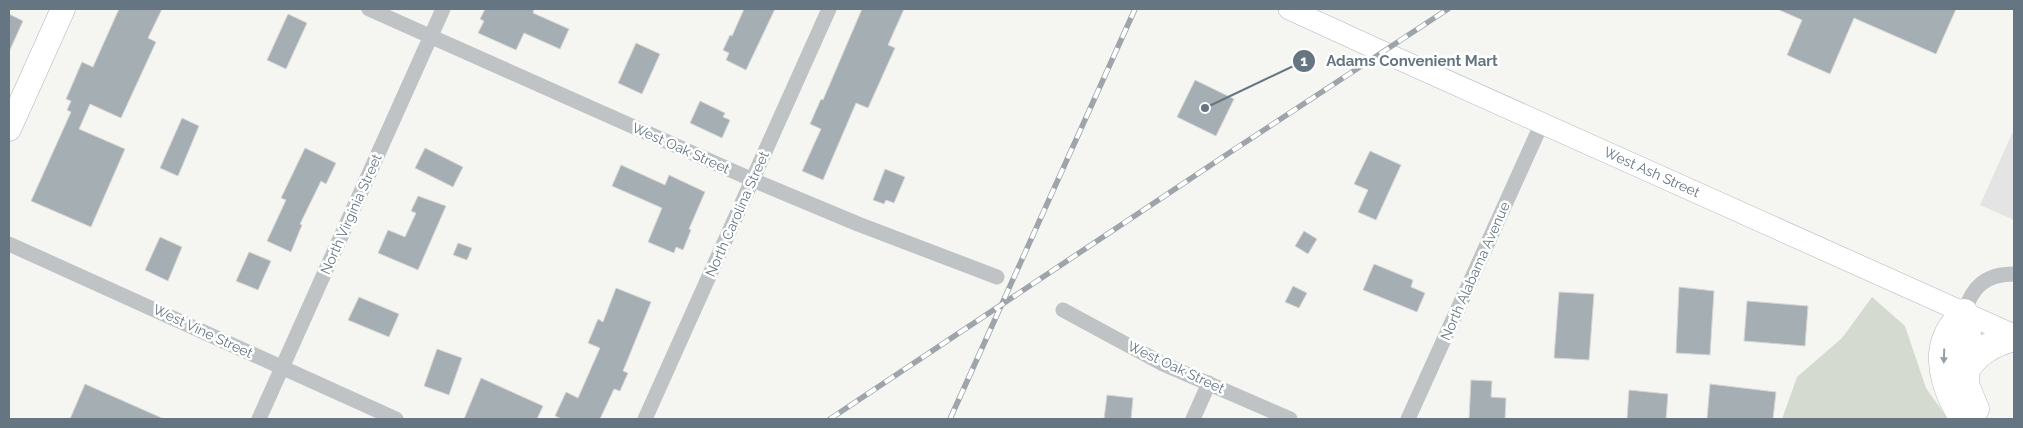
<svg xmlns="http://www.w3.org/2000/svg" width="2023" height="428" font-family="Raleway,sans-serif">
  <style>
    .built { fill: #e3e4e3 }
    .green { fill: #d5dad1 }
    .building { fill: #a5aeb3; stroke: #d7d7d5 }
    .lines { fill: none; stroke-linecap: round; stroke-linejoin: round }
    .secondary-casing { stroke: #b1b7bb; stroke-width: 22 }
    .primary-casing { stroke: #b0b5b9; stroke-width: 25 }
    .highway-casing { stroke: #b2b6b9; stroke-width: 29 }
    .street { stroke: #bfc3c6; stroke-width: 15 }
    .secondary { stroke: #fff; stroke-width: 21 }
    .primary { stroke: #fff; stroke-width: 24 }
    .highway { stroke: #fff; stroke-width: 28 }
    .rail-casing { stroke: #9ea5aa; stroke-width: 5.5 }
    .rail { stroke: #fff; stroke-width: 4; stroke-dasharray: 11; stroke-linecap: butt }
    .oneway { fill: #939fa8 }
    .labels { text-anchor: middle; stroke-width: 5; stroke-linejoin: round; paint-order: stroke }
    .street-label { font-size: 14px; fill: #657682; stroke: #fff }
    .leader { fill: none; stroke: #657682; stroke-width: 2 }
    .callout-dot { fill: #657682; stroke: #fff; stroke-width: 2 }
    .mark-label { font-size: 15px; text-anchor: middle; font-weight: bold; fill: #fff }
    .callout-label { font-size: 15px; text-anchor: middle; font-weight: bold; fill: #657682; stroke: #fff; stroke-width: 5; stroke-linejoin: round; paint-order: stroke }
  </style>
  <rect width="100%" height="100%" fill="#f5f5f2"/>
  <path class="built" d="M2014 129V220L1980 205Z"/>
  <path class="green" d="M1872 297 1905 326 1926 388 1948 419H1782L1797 377 1842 338Z"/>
  <path class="building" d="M119 9H162L148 38 156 42 121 118 90 104 79 129 125 149 91 227 31 201 71 112 67 110 71 101 66 99 82 62 93 67Z
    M485 9H534L533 13 569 29 560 49 524 33 516 50 478 33 484 21 480 19Z
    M744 9H775L746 70 726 60 729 53 723 50 730 35 732 36Z
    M862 9H904L888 45 895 48 868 108 856 103 823 180 802 171 821 129 810 124 821 99 823 100Z
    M1777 9H1956L1936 54 1854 18 1830 74 1787 55 1802 20Z
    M9 14 23 21 9 52Z
    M288 14 307 23 286 69 267 60Z
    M636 43 660 54 642 94 618 83Z
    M1195 80 1234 99 1216 136 1177 117Z
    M700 101 725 113 723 117 730 120 722 138 690 123Z
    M182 118 199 126 178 176 160 168Z
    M305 148 336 163 326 184 321 181 300 224 302 225 291 252 267 241 286 200 281 198Z
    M425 148 463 167 453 187 415 168Z
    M1370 151 1401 165 1376 220 1358 212 1368 190 1354 184Z
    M621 165 665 185 669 175 705 192 689 229 691 230 683 250 676 247 674 253 648 242 662 208 612 186Z
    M885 169 905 177 894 203 886 200 884 204 873 200Z
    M418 196 446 206 418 270 378 253 388 230 405 237 416 213 411 211Z
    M1304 231 1317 239 1308 254 1295 246Z
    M160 237 182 247 168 281 145 270Z
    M458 243 472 248 467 260 453 255Z
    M249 252 271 261 258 290 236 281Z
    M1374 264 1413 280 1411 287 1425 293 1417 312 1363 290Z
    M1293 286 1307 293 1299 308 1285 302Z
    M1679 287 1714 291 1710 355 1676 353Z
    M616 288 651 302 623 371 628 373 620 391 614 389 600 419H562L555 416 566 392 578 398 600 348 588 343 598 319 603 322Z
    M1559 292 1594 294 1589 360 1554 358Z
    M359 297 399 314 389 337 348 320Z
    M1747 301 1808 306 1805 346 1744 341Z
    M437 349 462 358 449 395 424 386Z
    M481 378 543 406 537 419H464Z
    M1471 380 1492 381 1491 397 1506 398 1505 419H1469Z
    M85 384 164 419H70Z
    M1710 384 1776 392 1773 419H1707Z
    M1629 390 1668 394 1666 419H1627Z
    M1107 395 1133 398 1131 419H1104Z"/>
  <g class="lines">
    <g class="secondary-casing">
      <path id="secondary" d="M1289 9 1383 52 2014 335"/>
    </g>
    <g class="primary-casing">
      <path id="primary" d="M9 129 63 9"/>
    </g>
    <g class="highway-casing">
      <path id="highway" d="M1964 313 1968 341 1965 355V385L1975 409
        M1964 372C1976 352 1992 343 2014 337
        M1964 419C1949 396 1935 362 1948 335 1951 327 1959 320 1964 313"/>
    </g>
    <path class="street" d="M369 9 753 180 858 224 997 277
      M9 244 396 419
      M1063 310 1161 363 1290 419
      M1964 313C1972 287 1985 274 2014 274
      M259 419 443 9
      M645 419 829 9
      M1193 419 1209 383
      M1408 419 1542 123"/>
    <use href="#secondary" class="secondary"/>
    <use href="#primary" class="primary"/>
    <use href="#highway" class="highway"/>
    <g class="rail-casing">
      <path id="rail" d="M830 419 1235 149 1448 9
        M950 419 1135 9"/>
    </g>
    <use href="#rail" class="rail"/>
  </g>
  <defs><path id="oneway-solid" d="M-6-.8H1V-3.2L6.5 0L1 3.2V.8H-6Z" transform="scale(1.25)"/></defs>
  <use class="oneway" href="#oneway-solid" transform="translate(1944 356) rotate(92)"/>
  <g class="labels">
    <g class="street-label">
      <text transform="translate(681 148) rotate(24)" y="5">West Oak Street</text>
      <text transform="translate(1652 172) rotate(24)" y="5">West Ash Street</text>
      <text transform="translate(351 214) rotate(-66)" y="5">North Virginia Street</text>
      <text transform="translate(737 214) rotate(-66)" y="5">North Carolina Street</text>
      <text transform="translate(1475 271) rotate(-66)" y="5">North Alabama Avenue</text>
      <text transform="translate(203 331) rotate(25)" y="5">West Vine Street</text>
      <text transform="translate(1176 367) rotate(25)" y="5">West Oak Street</text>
    </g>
  </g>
  <path class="leader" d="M1205 108L1304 61"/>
  <g class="callout-dot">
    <circle cx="1205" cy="108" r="5"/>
    <circle cx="1304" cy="61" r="12"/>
  </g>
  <g class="mark-label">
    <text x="1304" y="66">1</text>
  </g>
  <g class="callout-label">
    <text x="1412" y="66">Adams Convenient Mart</text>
  </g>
  <rect width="2023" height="428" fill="none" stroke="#657682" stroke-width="20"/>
</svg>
